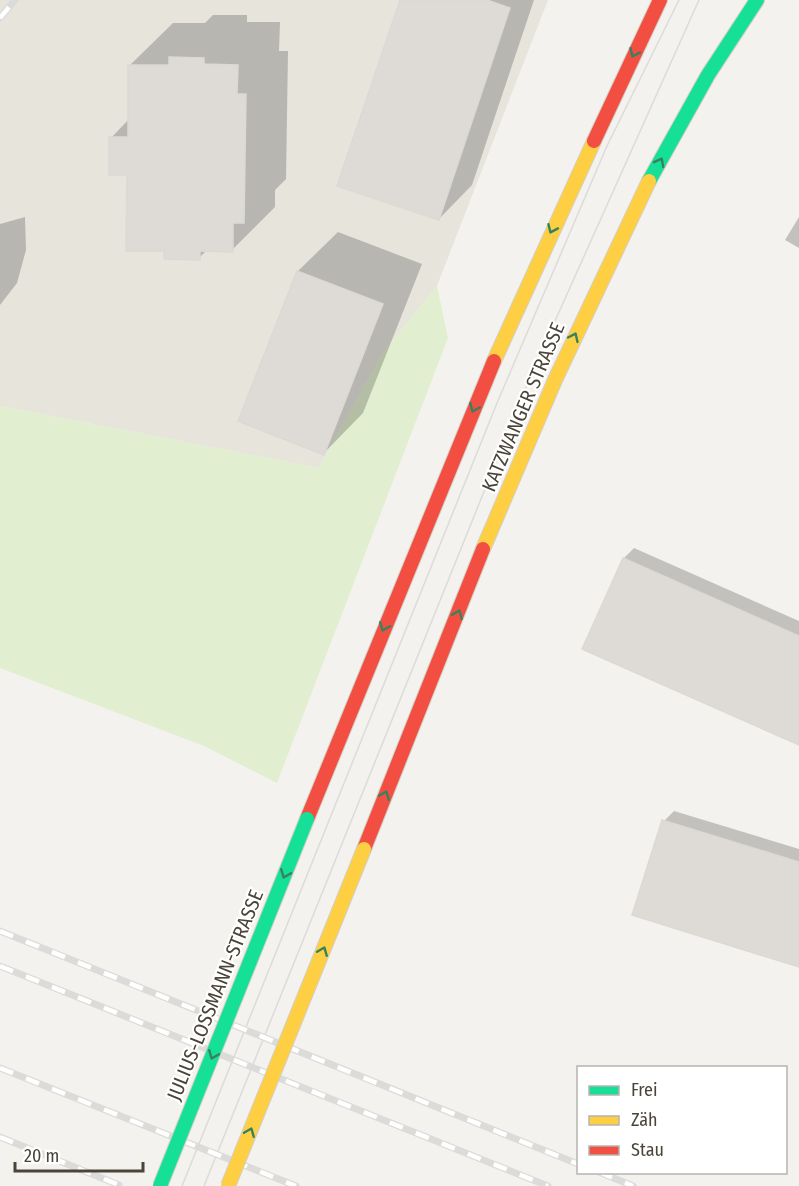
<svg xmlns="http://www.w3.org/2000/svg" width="799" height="1186" font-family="'Fira Sans Condensed',sans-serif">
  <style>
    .residential { fill: #e7e4dc }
    .green { fill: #e1eecf }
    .shadow { fill: #0003 }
    .building { fill: #dedbd6; stroke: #dcd9d4; stroke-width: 1.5 }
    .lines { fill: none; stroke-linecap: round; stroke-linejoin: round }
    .fast-casing { stroke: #d3cfc5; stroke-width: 16 }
    .slow-casing { stroke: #d3cfc5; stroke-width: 16 }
    .jam-casing { stroke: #d3cfc5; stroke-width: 16 }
    .fast { stroke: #16e098; stroke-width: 14 }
    .slow { stroke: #ffcf43; stroke-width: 14 }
    .jam { stroke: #f24e42; stroke-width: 14 }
    .tram { stroke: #dbdbda; stroke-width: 1.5 }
    .rail-casing { stroke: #dbdbda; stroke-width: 7 }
    .rail { stroke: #fff; stroke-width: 4.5; stroke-dasharray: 14; stroke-linecap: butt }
    .fast-bridge-casing { stroke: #d3cfc5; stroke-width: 16; stroke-linecap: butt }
    .slow-bridge-casing { stroke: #d3cfc5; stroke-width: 16; stroke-linecap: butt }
    .fast-bridge { stroke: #16e098; stroke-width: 14 }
    .slow-bridge { stroke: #ffcf43; stroke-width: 14 }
    .oneway { stroke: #36825f }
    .labels { text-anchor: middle; stroke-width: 4.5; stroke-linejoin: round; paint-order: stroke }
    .street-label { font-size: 20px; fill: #4b4439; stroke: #fff }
  </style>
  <rect width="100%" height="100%" fill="#f4f2ee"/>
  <path class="residential" d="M0 0H548L437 286 382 354 319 468 0 406Z"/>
  <path class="green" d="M437 286 448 338 277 783 204 746 0 668V406L319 468 382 354Z"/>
  <path class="shadow" d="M401 0H534L472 185 439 219Z
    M213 15H247V22H280L279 51H288L286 179 275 190V207L232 250 208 249 199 258 166 249 111 138 129 119 130 65 173 23H205Z
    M25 217 26 250 17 283 0 305V224Z
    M799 217V248L785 240Z
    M338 232 422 264 363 413 324 453 239 420 298 271Z
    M634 548 799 621V744L584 649 624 558Z
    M674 811 799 849V965L664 821Z"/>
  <path class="building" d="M400 0H487L510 8 439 220 337 186Z
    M169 57 204 58V64L238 65 237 94H246L244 223H233V252L200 251V260L164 259V251H126L127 175H109V137H128V65H169Z
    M297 271 383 304 324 455 238 421Z
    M623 558 799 636V745L582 649Z
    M662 820 799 862V967L632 915Z"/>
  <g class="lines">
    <g class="fast-casing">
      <path id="fast" d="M649 181 708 75 757 0"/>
    </g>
    <g class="slow-casing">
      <path id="slow" d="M494 361 594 141
        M483 549 555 380 649 181"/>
    </g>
    <g class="jam-casing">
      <path id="jam" d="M594 141 660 0
        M307 819 494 361
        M364 849 483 549"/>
    </g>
    <use href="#fast" class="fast"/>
    <use href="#slow" class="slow"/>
    <use href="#jam" class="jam"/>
    <path class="tram" d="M182 1186 497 403 607 146 679 0
      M204 1186 533 370 699 0"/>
    <g class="rail-casing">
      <path id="rail" d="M0 18 15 0
        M0 931 578 1164
        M0 966 548 1186
        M0 1068 296 1186
        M0 1137 119 1185
        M599 1172 633 1186"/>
    </g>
    <use href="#rail" class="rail"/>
    <g class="fast-bridge-casing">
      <path id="fast-bridge" d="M160 1186 307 819"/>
    </g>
    <g class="slow-bridge-casing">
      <path id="slow-bridge" d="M228 1186 364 849"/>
    </g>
    <use href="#fast-bridge" class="fast-bridge"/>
    <use href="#slow-bridge" class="slow-bridge"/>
  </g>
  <defs><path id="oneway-chevron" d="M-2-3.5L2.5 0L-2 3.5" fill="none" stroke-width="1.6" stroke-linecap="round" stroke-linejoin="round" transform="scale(1.5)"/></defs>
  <g class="oneway">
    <use href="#oneway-chevron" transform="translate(634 53) rotate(115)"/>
    <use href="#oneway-chevron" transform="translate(660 162) rotate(-62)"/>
    <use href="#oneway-chevron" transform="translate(552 229) rotate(114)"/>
    <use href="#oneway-chevron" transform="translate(574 337) rotate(-65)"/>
    <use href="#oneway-chevron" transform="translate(474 408) rotate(113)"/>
    <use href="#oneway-chevron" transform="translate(458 614) rotate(-68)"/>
    <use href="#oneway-chevron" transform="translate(384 627) rotate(112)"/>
    <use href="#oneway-chevron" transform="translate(385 795) rotate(-68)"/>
    <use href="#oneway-chevron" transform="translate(285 874) rotate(112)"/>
    <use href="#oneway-chevron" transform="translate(323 951) rotate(-68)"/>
    <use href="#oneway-chevron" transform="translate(213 1055) rotate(112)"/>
    <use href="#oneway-chevron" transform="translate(250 1132) rotate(-68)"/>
  </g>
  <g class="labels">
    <g class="street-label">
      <text transform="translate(523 407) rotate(-67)" y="7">KATZWANGER STRASSE</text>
      <text transform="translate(215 995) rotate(-68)" y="7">JULIUS-LOSSMANN-STRASSE</text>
    </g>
  </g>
  <rect x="577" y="1066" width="210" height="108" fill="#ffffff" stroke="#b7b4b0" stroke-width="1.5"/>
  <rect x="589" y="1086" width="30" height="9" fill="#16e098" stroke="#b7b4b0" stroke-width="1.5"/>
  <text x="631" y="1096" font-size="18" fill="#4b4439">Frei</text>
  <rect x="589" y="1116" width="30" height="9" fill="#ffcf43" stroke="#b7b4b0" stroke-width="1.5"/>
  <text x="631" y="1126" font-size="18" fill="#4b4439">Zäh</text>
  <rect x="589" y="1146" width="30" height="9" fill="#f24e42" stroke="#b7b4b0" stroke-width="1.5"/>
  <text x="631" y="1156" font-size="18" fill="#4b4439">Stau</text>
  <path d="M15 1162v9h128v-9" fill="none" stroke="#4b4439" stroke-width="3"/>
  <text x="24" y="1162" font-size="18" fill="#4b4439" stroke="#ffffff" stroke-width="4.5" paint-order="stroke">20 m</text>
</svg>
